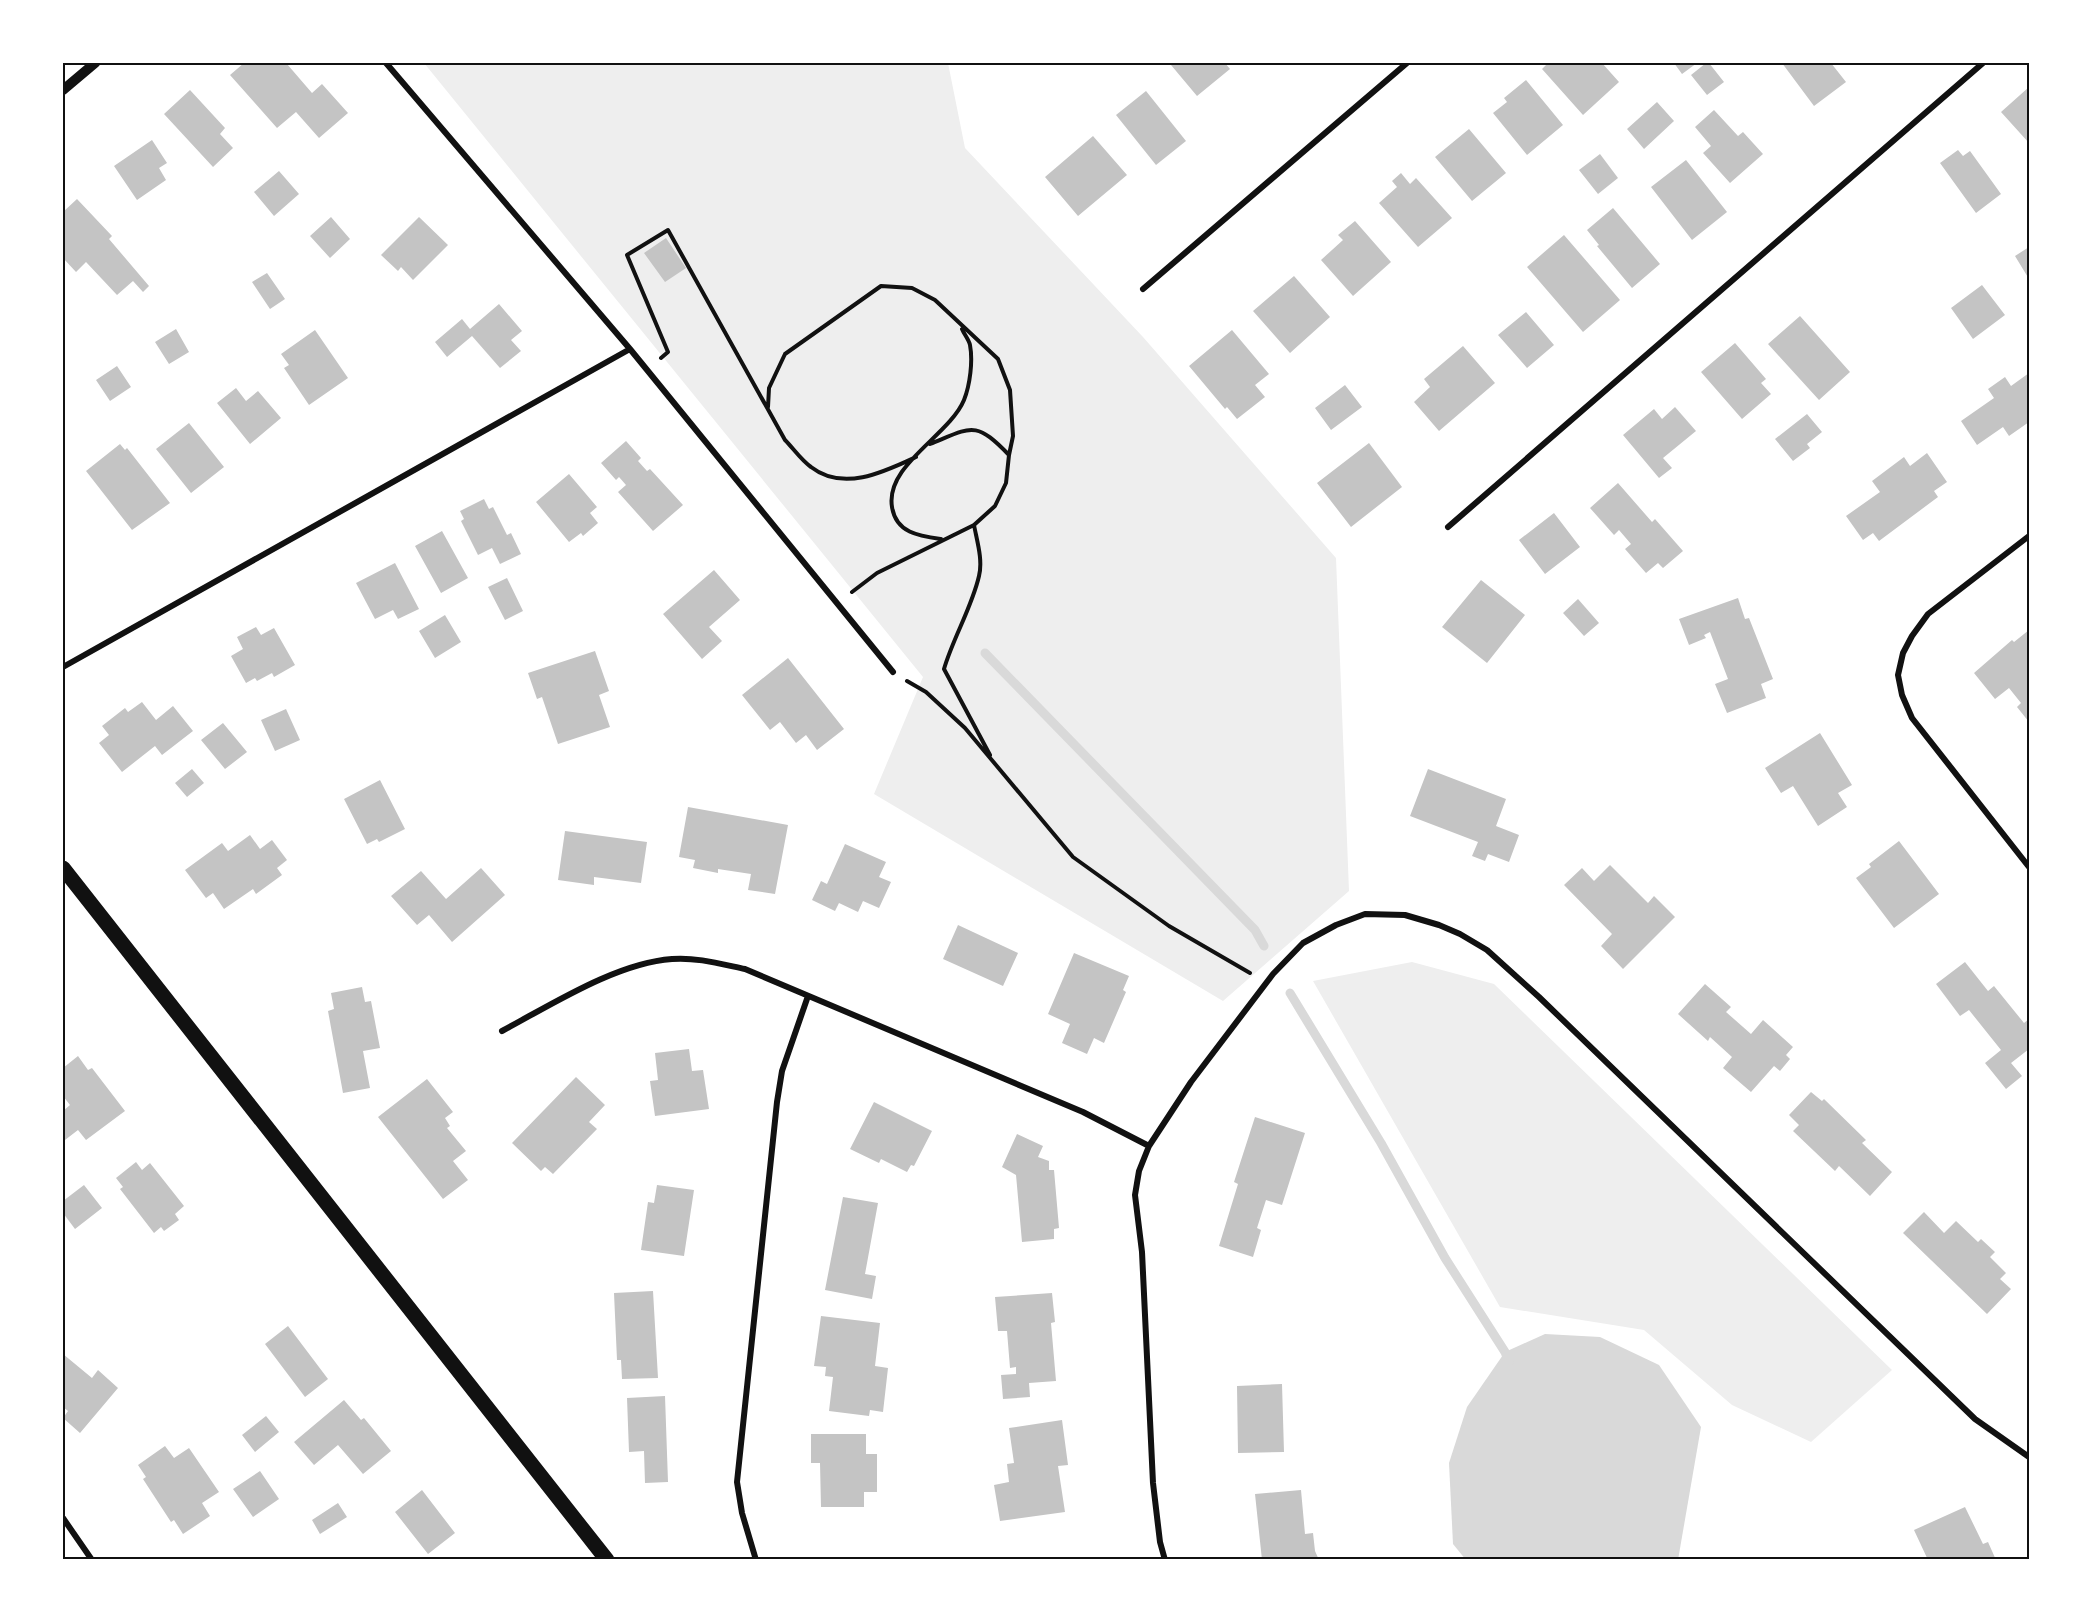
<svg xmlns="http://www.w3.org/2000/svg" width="2092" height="1623" font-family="Bitter,serif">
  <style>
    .green { fill: #eee }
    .water { fill: #d9d9d9 }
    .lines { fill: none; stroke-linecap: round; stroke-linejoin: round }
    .stream { stroke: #d9d9d9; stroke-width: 9 }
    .building { fill: #c4c4c4 }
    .path { stroke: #111; stroke-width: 4 }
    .minor { stroke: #111; stroke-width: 6 }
    .tertiary { stroke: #111; stroke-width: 10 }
    .primary { stroke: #111; stroke-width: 15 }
    .neatline { fill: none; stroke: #111; stroke-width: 2 }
  </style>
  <rect width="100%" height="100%" fill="#fff"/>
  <path class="green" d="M424 63H948L965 148 1143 337 1336 558 1349 891 1223 1001 874 794 923 677Z
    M1412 962 1494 984 1892 1370 1811 1442 1732 1405 1644 1330 1500 1307 1313 981Z"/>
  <path class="water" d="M1545 1334 1600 1337 1659 1365 1701 1427 1678 1560H1466L1453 1544 1449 1463 1467 1407 1505 1352Z"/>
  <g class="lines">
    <path class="stream" d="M985 653 1255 930 1264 946
      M1290 993 1381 1143 1445 1258 1505 1352 1509 1362"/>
  </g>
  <path class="building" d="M244 63H289L287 64 312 93 322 84 348 113 319 138 296 112 277 128 230 75Z
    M1173 63H1225L1230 69 1197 96 1171 65Z
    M1548 63H1602L1619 82 1583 115 1542 69Z
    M1674 63H1697L1682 74Z
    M1706 63H1709L1724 82 1707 95 1691 75Z
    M1782 63H1831L1846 82 1814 106Z
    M1526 80 1563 125 1527 155 1493 113 1507 102 1504 98Z
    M2029 87V143L2001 112Z
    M190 90 225 128 220 134 233 148 213 167 164 114Z
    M1146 91 1186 141 1156 165 1116 115Z
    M1657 102 1674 121 1644 149 1627 129Z
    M1714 110 1738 136 1743 132 1763 154 1730 183 1703 153 1711 146 1695 127Z
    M1469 129 1506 173 1472 201 1435 157Z
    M1093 136 1127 175 1078 216 1045 177Z
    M152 140 167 163 159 168 166 180 137 200 114 166Z
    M1958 150 1963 156 1970 151 2001 194 1976 213 1940 163Z
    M1600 154 1618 178 1598 194 1579 170Z
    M1686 160 1727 212 1692 240 1651 187Z
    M279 171 299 194 274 216 254 192Z
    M1401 173 1410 184 1416 178 1452 218 1418 247 1379 203 1397 187 1392 181Z
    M77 199 112 236 109 239 149 286 143 292 133 281 117 295 86 262 76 272 63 258V212Z
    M1613 208 1660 264 1632 288 1597 246 1599 245 1587 230Z
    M331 217 350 239 330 258 310 236Z
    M419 217 448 245 413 280 401 267 398 271 381 255Z
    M1355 221 1391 262 1353 296 1321 260 1343 240 1338 235Z
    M1564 235 1620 300 1583 332 1527 267Z
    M666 238 686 268 665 282 644 253Z
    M2029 247V279L2015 256Z
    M267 273 285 299 270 309 252 282Z
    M1294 276 1330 317 1290 353 1253 311Z
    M1982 285 2005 315 1973 339 1951 308Z
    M499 304 522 331 511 340 521 351 500 368 472 336 447 357 435 342 462 319 470 329Z
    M1526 312 1554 345 1527 368 1498 335Z
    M1800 316 1850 372 1819 400 1768 344Z
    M176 329 189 352 169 364 155 342Z
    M315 330 348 378 309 405 284 368 289 365 281 354Z
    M1232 330 1269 374 1255 385 1265 397 1237 419 1227 407 1225 409 1189 366Z
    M1735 343 1766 379 1761 383 1771 394 1742 419 1701 372Z
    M1463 346 1495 383 1439 431 1414 402 1430 387 1424 379Z
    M117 366 131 387 110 401 96 380Z
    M2029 373V422L2009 436 2003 427 1977 445 1961 421 1994 398 1988 389 2005 377 2011 386Z
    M1345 385 1362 407 1331 430 1315 408Z
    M236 388 246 401 258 391 281 418 250 444 217 403Z
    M1675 407 1696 431 1663 458 1672 468 1659 478 1623 435 1654 409 1662 419Z
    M1807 414 1822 432 1807 444 1810 448 1793 461 1775 439Z
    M189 423 224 467 191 493 156 449Z
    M626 441 641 458 638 461 647 471 650 469 683 505 653 531 618 492 626 485 619 477 616 480 601 463Z
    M1369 443 1402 487 1351 527 1317 483Z
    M120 444 125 450 127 448 170 503 132 530 86 471Z
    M1927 453 1947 482 1934 491 1938 497 1879 541 1873 533 1863 540 1846 516 1880 492 1872 481 1904 457 1910 466Z
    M569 474 597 507 590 513 598 523 583 536 581 533 569 542 536 502Z
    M1618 483 1652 522 1655 519 1683 551 1663 568 1658 563 1646 573 1625 549 1631 544 1619 530 1614 535 1590 508Z
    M484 499 489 509 493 507 507 535 511 533 521 554 500 564 492 548 478 555 461 521 464 519 460 511Z
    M1554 513 1580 547 1545 574 1519 540Z
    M442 531 468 578 441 593 415 546Z
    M395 563 419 609 398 619 393 610 375 619 356 583Z
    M714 570 740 600 709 627 722 641 702 659 663 614Z
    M507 578 523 611 505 620 488 587Z
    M1481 580 1525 615 1487 663 1442 627Z
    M1738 598 1745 619 1749 618 1773 679 1761 684 1766 698 1727 713 1715 684 1728 679 1710 632 1704 635 1706 638 1689 645 1679 619Z
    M1578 599 1599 623 1584 636 1563 613Z
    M445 615 461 642 435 658 419 631Z
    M256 627 261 635 274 628 295 665 274 677 272 673 257 681 255 678 246 683 231 656 243 649 237 637Z
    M2029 630V722L2017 707 2021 703 2009 688 1995 699 1974 673 2012 640 2014 642Z
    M595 651 609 691 599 695 610 727 558 744 542 697 537 699 528 673Z
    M788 658 844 729 817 750 806 735 796 743 780 722 770 730 742 695Z
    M142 702 156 720 173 706 193 731 162 755 155 746 122 772 99 743 109 735 102 726 125 708 128 712Z
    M286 709 300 740 275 751 261 720Z
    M223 723 247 752 225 769 201 740Z
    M1820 733 1852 785 1838 793 1847 807 1818 826 1793 786 1781 793 1765 768Z
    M192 769 204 783 187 797 175 783Z
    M1428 769 1506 799 1496 826 1519 835 1509 862 1488 854 1485 861 1472 856 1478 842 1410 816Z
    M380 780 405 829 379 842 377 839 367 844 344 799Z
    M688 807 788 825 775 894 748 890 751 874 718 869V873L693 868 695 860 679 857Z
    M565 831 647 842 641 883 594 877V885L558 880Z
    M250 835 260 849 272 840 287 860 277 868 282 875 256 894 253 889 224 909 213 893 206 898 185 870 222 843 228 851Z
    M1899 841 1939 894 1894 928 1856 878 1871 867 1869 864Z
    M845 844 886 862 879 877 891 882 879 908 863 901 858 912 839 903 835 911 812 900 821 881 827 884Z
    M1610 865 1648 903 1654 896 1675 917 1623 969 1601 946 1612 934 1564 885 1582 868 1594 881Z
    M481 868 505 895 452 942 429 915 417 925 391 896 421 871 446 899Z
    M958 925 1018 953 1003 986 943 959Z
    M1074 953 1129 976 1123 990 1126 992 1104 1043 1094 1038 1087 1054 1062 1043 1070 1024 1048 1014Z
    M1965 962 1988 991 1994 986 2024 1023 2029 1019V1049L2011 1063 2022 1076 2006 1089 1985 1063 2001 1050 1969 1010 1960 1016 1936 984Z
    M1705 984 1731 1007 1726 1012 1751 1034 1763 1020 1793 1047 1786 1055 1790 1059 1780 1071 1774 1066 1751 1092 1723 1068 1732 1057 1710 1037 1708 1041 1678 1014Z
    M362 987 365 1002 371 1001 380 1048 363 1051 370 1088 343 1093 328 1011 334 1009 331 993Z
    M689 1049 692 1071 703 1070 709 1109 655 1116 650 1081 658 1080 655 1053Z
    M78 1056 88 1070 92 1068 125 1111 86 1140 78 1130 65 1140 63 1137V1111L70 1105 63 1096V1068Z
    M576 1077 605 1105 589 1122 597 1129 553 1174 545 1167 541 1171 512 1143Z
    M427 1079 453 1112 445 1118 450 1126 447 1128 466 1151 453 1161 468 1180 443 1199 378 1117Z
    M1811 1092 1822 1101 1824 1099 1866 1140 1862 1143 1892 1172 1870 1196 1839 1166 1835 1171 1793 1131 1799 1125 1789 1115Z
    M874 1102 932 1131 914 1166 911 1165 907 1172 881 1159 879 1163 850 1149Z
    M1255 1117 1305 1133 1282 1205 1266 1200 1257 1228 1261 1230 1253 1257 1219 1246 1238 1184 1234 1182Z
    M1017 1134 1043 1146 1038 1157 1049 1161V1170H1054L1059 1228 1054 1229V1239L1022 1242 1016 1175 1002 1167Z
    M136 1162 142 1170 150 1163 184 1206 175 1214 179 1220 164 1231 161 1227 154 1233 120 1189 123 1187 116 1178Z
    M84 1185 102 1208 75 1229 63 1213V1201Z
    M657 1185 694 1190 684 1256 641 1250 648 1202 654 1203Z
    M843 1197 878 1203 865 1274 876 1276 872 1299 825 1290Z
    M1924 1212 1944 1233 1956 1221 1978 1242 1981 1239 1995 1252 1990 1257 2006 1273 2000 1279 2011 1289 1987 1314 1903 1233Z
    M653 1291 658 1378 622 1379 621 1360H617L614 1293Z
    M1052 1293 1055 1322 1051 1323 1056 1381 1029 1383 1030 1397 1003 1399 1001 1375 1016 1374V1367L1010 1368 1007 1331H998L995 1297Z
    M821 1316 880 1323 875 1366 888 1368 883 1412 870 1410 869 1416 829 1411 833 1377 825 1376 826 1367 814 1366Z
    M288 1326 328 1379 305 1397 265 1344Z
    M63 1354 92 1378 98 1370 118 1388 80 1433 63 1418 68 1411 63 1407Z
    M1282 1384 1284 1452 1238 1453 1237 1386Z
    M665 1396 668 1482 645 1483 644 1451 629 1452 627 1398Z
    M344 1400 361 1420 364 1418 391 1451 363 1474 338 1445 314 1465 294 1442Z
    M266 1416 279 1432 255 1452 242 1435Z
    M1062 1420 1068 1465 1058 1466 1065 1512 1000 1521 994 1485 1009 1482 1007 1464 1014 1463 1009 1428Z
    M811 1434H866V1454H877V1492H864V1507H821L820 1463H811Z
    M165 1446 174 1458 189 1448 219 1492 202 1503 210 1516 183 1534 174 1520 171 1522 143 1479 146 1477 138 1465Z
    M260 1471 279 1499 253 1517 233 1489Z
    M422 1490 455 1533 428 1554 395 1512Z
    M1301 1490 1305 1534 1313 1533 1315 1551 1319 1560H1262L1255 1494Z
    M338 1503 347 1517 320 1534 312 1520Z
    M1965 1507 1983 1544 1988 1542 1996 1560H1928L1914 1530Z"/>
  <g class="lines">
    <path class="path" d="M661 358 668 352 627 255 668 230 785 440C793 448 801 460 811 467 843 492 884 472 916 457
      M768 407 769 388 785 354 881 286 912 288 935 300 998 359 1010 390 1013 436 1009 455 1006 483 995 506 974 525 877 573 852 592
      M930 444C972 427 975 420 1009 455
      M974 525C977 541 983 560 979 576 972 607 953 638 944 669L990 755
      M941 539C919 536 896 533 892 507 885 465 949 436 964 400 970 385 973 361 970 345 969 340 964 334 962 329
      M907 681 926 692 965 728 1073 857 1169 926 1250 973"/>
    <path class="minor" d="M386 63 630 349 893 672
      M1143 289 1407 63
      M1448 527 1983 63
      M2029 536 1928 614 1912 636 1903 653 1898 675 1902 695 1912 718 2029 867
      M63 667 630 349
      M502 1031C551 1005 616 963 672 959 696 957 721 964 745 969L1083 1112 1149 1146
      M63 1518 92 1560
      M756 1560 742 1513 737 1482 777 1102 782 1071 808 996
      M1165 1560 1160 1542 1153 1483 1142 1252 1135 1195 1139 1171 1149 1146 1191 1082 1273 974 1303 943 1336 925 1365 914 1405 915 1439 925 1460 934 1487 950 1539 997 1975 1419 2029 1457"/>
    <path class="tertiary" d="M63 90 95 63"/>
    <path class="primary" d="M63 868 607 1560"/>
  </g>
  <rect width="2092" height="1623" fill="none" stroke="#ffffff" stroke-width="129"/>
  <rect x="64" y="64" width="1964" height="1494" class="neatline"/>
</svg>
